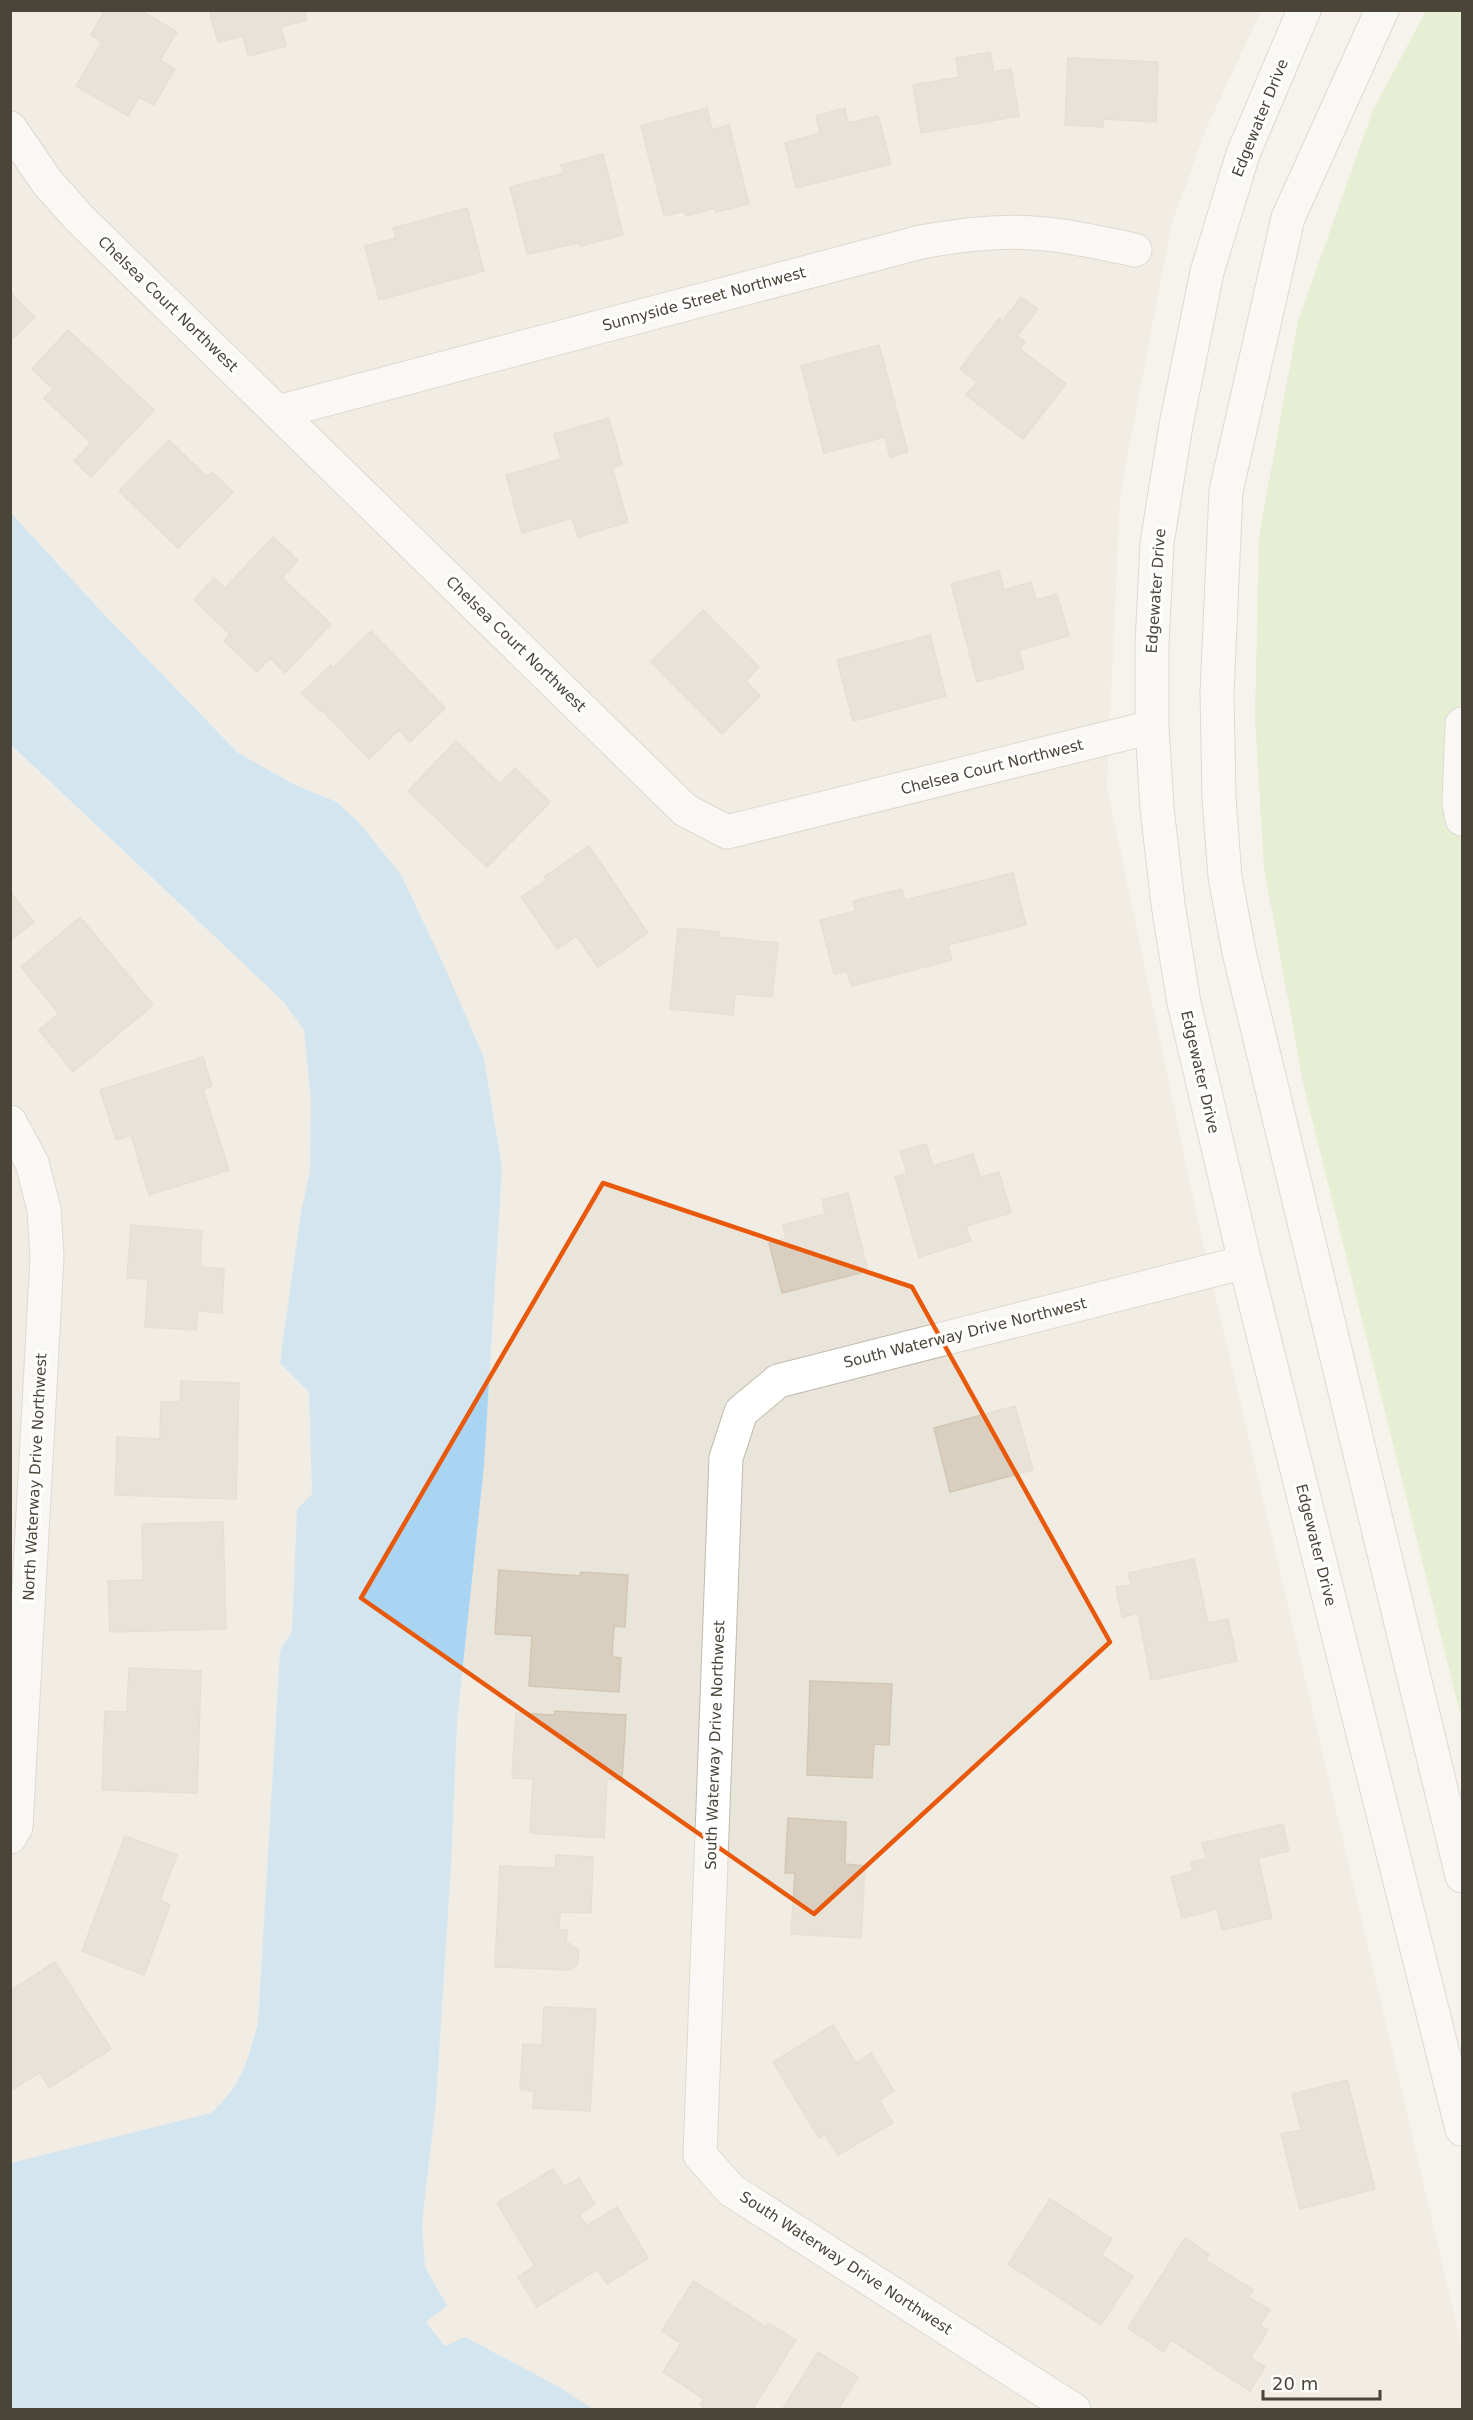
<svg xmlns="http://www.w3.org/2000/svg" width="1473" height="2420" font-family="'DejaVu Sans',sans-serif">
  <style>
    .residential { fill: #eae5da }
    .green { fill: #d2eab5 }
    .water { fill: #a9d4f2 }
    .building { fill: #d8cfc1; stroke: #d3c7b4; stroke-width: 1.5 }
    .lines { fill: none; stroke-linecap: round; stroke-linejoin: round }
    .minor-casing { stroke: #c2bbae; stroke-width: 35 }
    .minor { stroke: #fff; stroke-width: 33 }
    .marked { fill: none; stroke: #e8590c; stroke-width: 4.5; stroke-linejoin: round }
    .labels { text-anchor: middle; stroke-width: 6; stroke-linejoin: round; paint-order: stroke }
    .street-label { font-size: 15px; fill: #4b4439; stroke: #fff }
  </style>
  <rect width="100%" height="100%" fill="#f6f3ec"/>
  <path class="residential" d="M11 11H1261L1205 131 1171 226 1120 496 1107 787 1198 1222 1462 2348V2409H593L559 2387 465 2337 445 2346 426 2322 447 2306 425 2267 422 2224 436 2101 451 1866 457 1722 484 1466 502 1168 484 1058 337 802 297 786 238 753 99 609 11 513Z
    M10 745 283 1001 304 1030 311 1100 310 1171 301 1212 309 1391 312 1494 297 1509 292 1631 280 1651 258 2023 246 2068 225 2100 211 2113 11 2163Z"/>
  <path class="green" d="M1426 11H1462V1721L1304 1087 1264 867 1255 717 1259 537 1298 321 1373 110Z"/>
  <path class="water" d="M11 513 99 609 238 753 297 786 337 802 362 826 401 875 446 970 484 1058 502 1168 484 1466 457 1722 451 1866 436 2101 422 2224 425 2267 447 2306 426 2322 445 2346 465 2337 559 2387 593 2409H11V2163L211 2113C241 2086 248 2061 258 2023L280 1651 292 1631 297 1509 312 1494 309 1392 280 1363 301 1212 310 1171 311 1100 304 1030 283 1001 11 745Z"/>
  <path class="building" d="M105 10H140L177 32 160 60 175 69 154 105 139 97 128 116 76 86 102 42 91 35Z
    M209 10H304L307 20 281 27 286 46 248 56 243 36 218 42Z
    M990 52 994 72 1011 69 1019 116 921 133 913 85 959 77 956 58Z
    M1068 58 1158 62 1156 122 1104 119 1103 127 1065 125Z
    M707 108 712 130 729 125 749 204 716 212 715 208 686 216 684 211 664 216 641 126Z
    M845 108 848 123 878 116 891 164 796 188 785 143 820 133 816 116Z
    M603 154 623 235 580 246 579 243 527 254 510 187 564 173 561 165Z
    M467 208 484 271 379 300 365 246 396 238 393 228Z
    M10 292 35 317 10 341Z
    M1021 297 1038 309 1017 336 1025 342 1020 349 1066 384 1023 439 966 395 977 382 960 369 999 318 1003 321Z
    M68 330 154 410 91 477 74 461 91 443 44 398 53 389 32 369Z
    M879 345 908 452 890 457 885 437 824 453 801 366Z
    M609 418 622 465 612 467 628 522 578 537 572 518 522 533 506 475 561 459 554 434Z
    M169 440 207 477 212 472 233 492 178 548 119 491Z
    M273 537 298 560 282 578 331 624 285 673 270 658 257 672 224 641 230 634 194 600 214 578 225 588Z
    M999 571 1004 590 1031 582 1036 600 1057 594 1069 636 1019 650 1024 669 977 682 951 584Z
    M703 610 759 667 746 681 760 696 722 734 651 662Z
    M371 631 445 708 410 742 399 730 369 759 322 710 321 712 302 693 331 665 333 668Z
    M930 635 946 696 853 721 837 660Z
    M456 741 500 784 515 768 550 802 487 867 408 791Z
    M589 846 648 933 598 967 576 936 557 949 521 897 547 880 544 877Z
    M1013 873 1026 925 948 945 952 960 851 986 847 971 834 974 820 920 856 911 853 901 902 889 905 900Z
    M10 892 34 922 10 941Z
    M80 917 153 1005 73 1072 39 1030 59 1014 21 967Z
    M678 928 719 932V937L778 943 772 997 735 994 733 1015 670 1009Z
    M203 1057 212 1086 203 1089 229 1170 149 1195 131 1135 116 1140 100 1090Z
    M926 1144 933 1166 973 1154 980 1177 999 1172 1011 1213 966 1226 971 1241 919 1257 895 1177 907 1173 900 1151Z
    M848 1193 868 1271 782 1293 769 1243 786 1239 783 1225 825 1214 822 1200Z
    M131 1225 202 1231 200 1267 224 1269 222 1313 198 1311 196 1330 145 1327 148 1279 127 1278Z
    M181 1381 239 1383 236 1499 115 1495 117 1437 160 1439 161 1402H180Z
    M1015 1406 1033 1470 950 1492 934 1428Z
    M223 1522 226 1629 110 1632 108 1581 143 1580 142 1524Z
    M1194 1559 1208 1623 1228 1619 1237 1661 1151 1680 1138 1613 1122 1617 1116 1587 1131 1585 1128 1573Z
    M499 1570 580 1576 581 1572 628 1575 625 1627 614 1626 612 1657 621 1658 619 1692 529 1686 532 1636 495 1634Z
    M129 1668 201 1671 197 1793 102 1790 105 1711 127 1712Z
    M810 1681 892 1684 889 1745 874 1744 872 1778 807 1775Z
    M555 1711 626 1715 622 1780 607 1779 604 1838 530 1833 533 1779 512 1778 516 1713 554 1715Z
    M788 1818 846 1822 845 1864 865 1866 861 1938 791 1934 795 1873H785Z
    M1283 1824 1289 1851 1258 1858 1272 1918 1222 1930 1217 1909 1182 1918 1171 1877 1193 1871 1191 1862 1206 1859 1202 1843Z
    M125 1836 177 1855 160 1900 170 1905 144 1975 82 1951Z
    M556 1855 593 1857 591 1913 560 1912 559 1930H567L566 1942 579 1950 577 1965 569 1970 495 1967 500 1866 555 1868Z
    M55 1962 111 2049 49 2088 40 2072 10 2091V1991Z
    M544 2007 596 2009 590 2111 533 2108 534 2091 520 2089 523 2044 542 2045Z
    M833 2025 856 2063 871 2053 894 2091 879 2100 893 2123 838 2155 825 2134 819 2138 773 2062Z
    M1347 2080 1375 2189 1300 2209 1281 2134 1301 2130 1292 2094Z
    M553 2169 564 2187 579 2178 595 2204 579 2214 587 2226 617 2207 648 2258 607 2284 598 2269 537 2307 518 2277 535 2266 497 2203Z
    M1050 2199 1112 2239 1101 2255 1133 2276 1101 2325 1008 2264Z
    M1185 2238 1209 2254 1205 2260 1253 2290 1248 2297 1270 2310 1260 2325 1268 2330 1250 2358 1265 2367 1250 2391 1171 2340 1164 2352 1128 2328Z
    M693 2281 766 2327 768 2323 796 2340 752 2410H706L700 2405 704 2399 663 2372 681 2343 662 2331Z
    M818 2352 858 2377 839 2408 842 2410H782Z"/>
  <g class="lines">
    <g class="minor-casing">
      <path id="minor" d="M1304 10 1243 154 1207 272 1176 425 1157 543 1152 644V727L1157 808 1168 904 1184 1003 1245 1262 1462 2129
        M1382 10 1288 218 1226 491 1217 693 1219 798 1225 877 1239 952 1462 1876
        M10 128 47 182 79 218 685 810 727 832 1152 727
        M278 412 921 242C959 235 996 230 1033 233 1068 235 1101 243 1135 250
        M1462 724 1459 803 1462 819
        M10 1122 32 1163 44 1209 47 1257 16 1827 10 1837
        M1074 2410 731 2190 700 2155 726 1458 741 1412 778 1381 1245 1262"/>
    </g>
    <use href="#minor" class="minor"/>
  </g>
  <path d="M0 0H1473V2420H0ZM603 1183 912 1287 1110 1642 814 1914 361 1598Z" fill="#f6f3ec" fill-opacity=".55" fill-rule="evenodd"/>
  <path class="marked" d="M603 1183 912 1287 1110 1642 814 1914 361 1598Z"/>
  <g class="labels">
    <g class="street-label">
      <text transform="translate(1260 118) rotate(-68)" y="5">Edgewater Drive</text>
      <text transform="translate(704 299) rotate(-15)" y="5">Sunnyside Street Northwest</text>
      <text transform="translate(168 304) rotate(44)" y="5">Chelsea Court Northwest</text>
      <text transform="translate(1156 591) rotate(-86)" y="5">Edgewater Drive</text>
      <text transform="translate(516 644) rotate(44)" y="5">Chelsea Court Northwest</text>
      <text transform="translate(992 767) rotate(-14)" y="5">Chelsea Court Northwest</text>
      <text transform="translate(1200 1072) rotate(77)" y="5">Edgewater Drive</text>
      <text transform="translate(965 1333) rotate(-14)" y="5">South Waterway Drive Northwest</text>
      <text transform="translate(35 1477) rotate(-87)" y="5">North Waterway Drive Northwest</text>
      <text transform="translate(1316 1545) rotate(76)" y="5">Edgewater Drive</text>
      <text transform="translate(715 1745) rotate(-88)" y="5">South Waterway Drive Northwest</text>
      <text transform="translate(846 2263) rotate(33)" y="5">South Waterway Drive Northwest</text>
    </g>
  </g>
  <rect width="1473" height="2420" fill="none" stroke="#4b4439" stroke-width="24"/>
  <path d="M1263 2390v9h117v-9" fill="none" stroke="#4b4439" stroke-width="3"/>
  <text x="1272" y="2390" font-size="18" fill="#4b4439" stroke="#ffffff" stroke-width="4.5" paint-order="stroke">20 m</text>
</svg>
